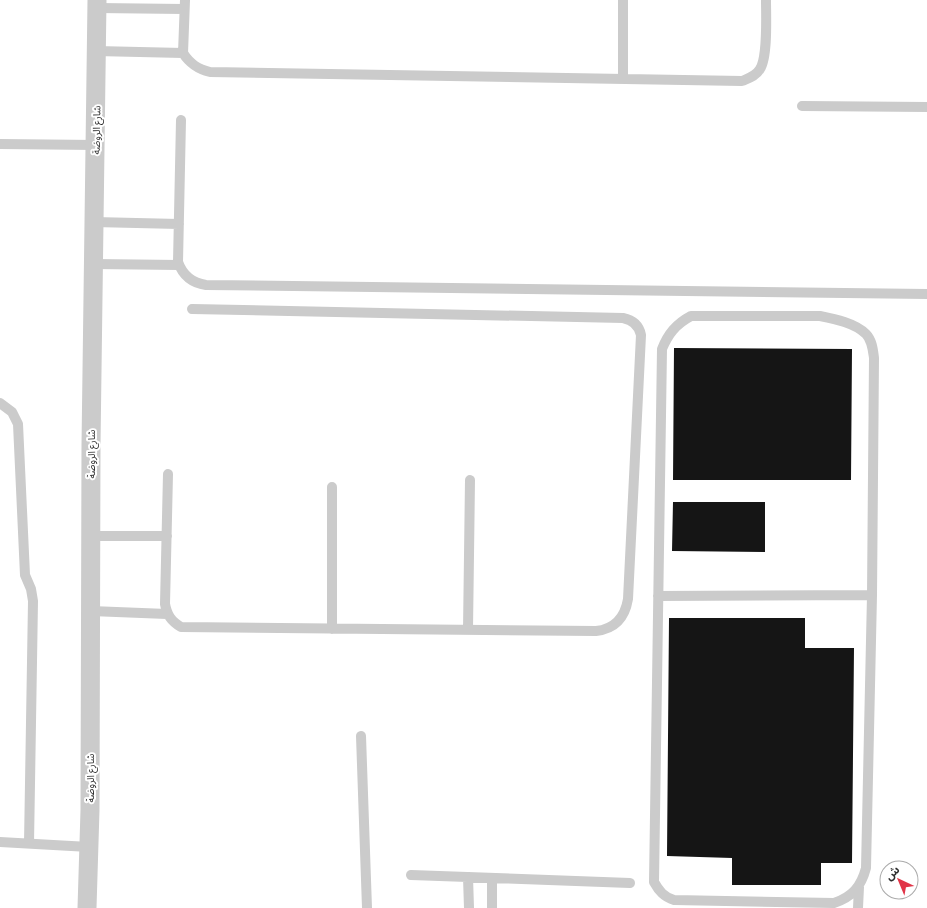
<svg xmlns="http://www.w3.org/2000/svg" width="927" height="908" font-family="'PT Sans Narrow','Noto Sans Arabic',sans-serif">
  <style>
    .building { fill: #151515 }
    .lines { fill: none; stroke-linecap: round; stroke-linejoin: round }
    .service { stroke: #cbcbcb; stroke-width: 10 }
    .minor { stroke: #cbcbcb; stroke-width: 19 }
    .labels { text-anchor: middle; stroke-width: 4; stroke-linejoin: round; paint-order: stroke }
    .street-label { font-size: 10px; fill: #2e2e2e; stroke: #fff }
  </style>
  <rect width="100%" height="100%" fill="#fff"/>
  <path class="building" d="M674 348 852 349 851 480H673Z
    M673 502H765V552L672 551Z
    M669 618H805V648H854L852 863H821V885H732V858L667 856Z"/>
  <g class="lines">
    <path class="service" d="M185 0 183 53C190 64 198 69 210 72L742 81C749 78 756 76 760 69 768 57 766 16 766 0
      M97 8 184 9
      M96 51 183 53
      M623 78V0
      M802 106 927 107
      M181 120 178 262C183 276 192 283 206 285L927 294
      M0 144 96 145
      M94 222 179 224
      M94 264 179 265
      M691 316H820C835 319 855 323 866 334 872 340 873 350 874 358L872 595 866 868C861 887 852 897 834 903L674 900C664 897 659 891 654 882L662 349C668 334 676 324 691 316Z
      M0 403 12 412 18 424 25 575 31 589 33 601 29 844
      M168 474 165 604C167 615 171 621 181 627L596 631C615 629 625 617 628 599L641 335C639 325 633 320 623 318L192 309
      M332 487V629
      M91 536H167
      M658 596 872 595
      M91 611 167 614
      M468 630 470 480
      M361 736 367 908
      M0 842 89 847
      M411 875 630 883
      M468 877 469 908
      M492 878V908
      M858 908 859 887"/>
    <path class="minor" d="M87 908 90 810 91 445 97 0"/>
  </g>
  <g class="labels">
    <g class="street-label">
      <text transform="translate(96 130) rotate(-89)" y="4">شارع الروضة</text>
      <text transform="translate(91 454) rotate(-90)" y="4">شارع الروضة</text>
      <text transform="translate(90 778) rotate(-90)" y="4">شارع الروضة</text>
    </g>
  </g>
  <g transform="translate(899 880) rotate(316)"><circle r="19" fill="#ffffff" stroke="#ababab"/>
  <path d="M0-3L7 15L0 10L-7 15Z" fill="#e13548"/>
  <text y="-6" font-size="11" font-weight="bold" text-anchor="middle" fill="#2e2e2e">ش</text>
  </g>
</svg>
